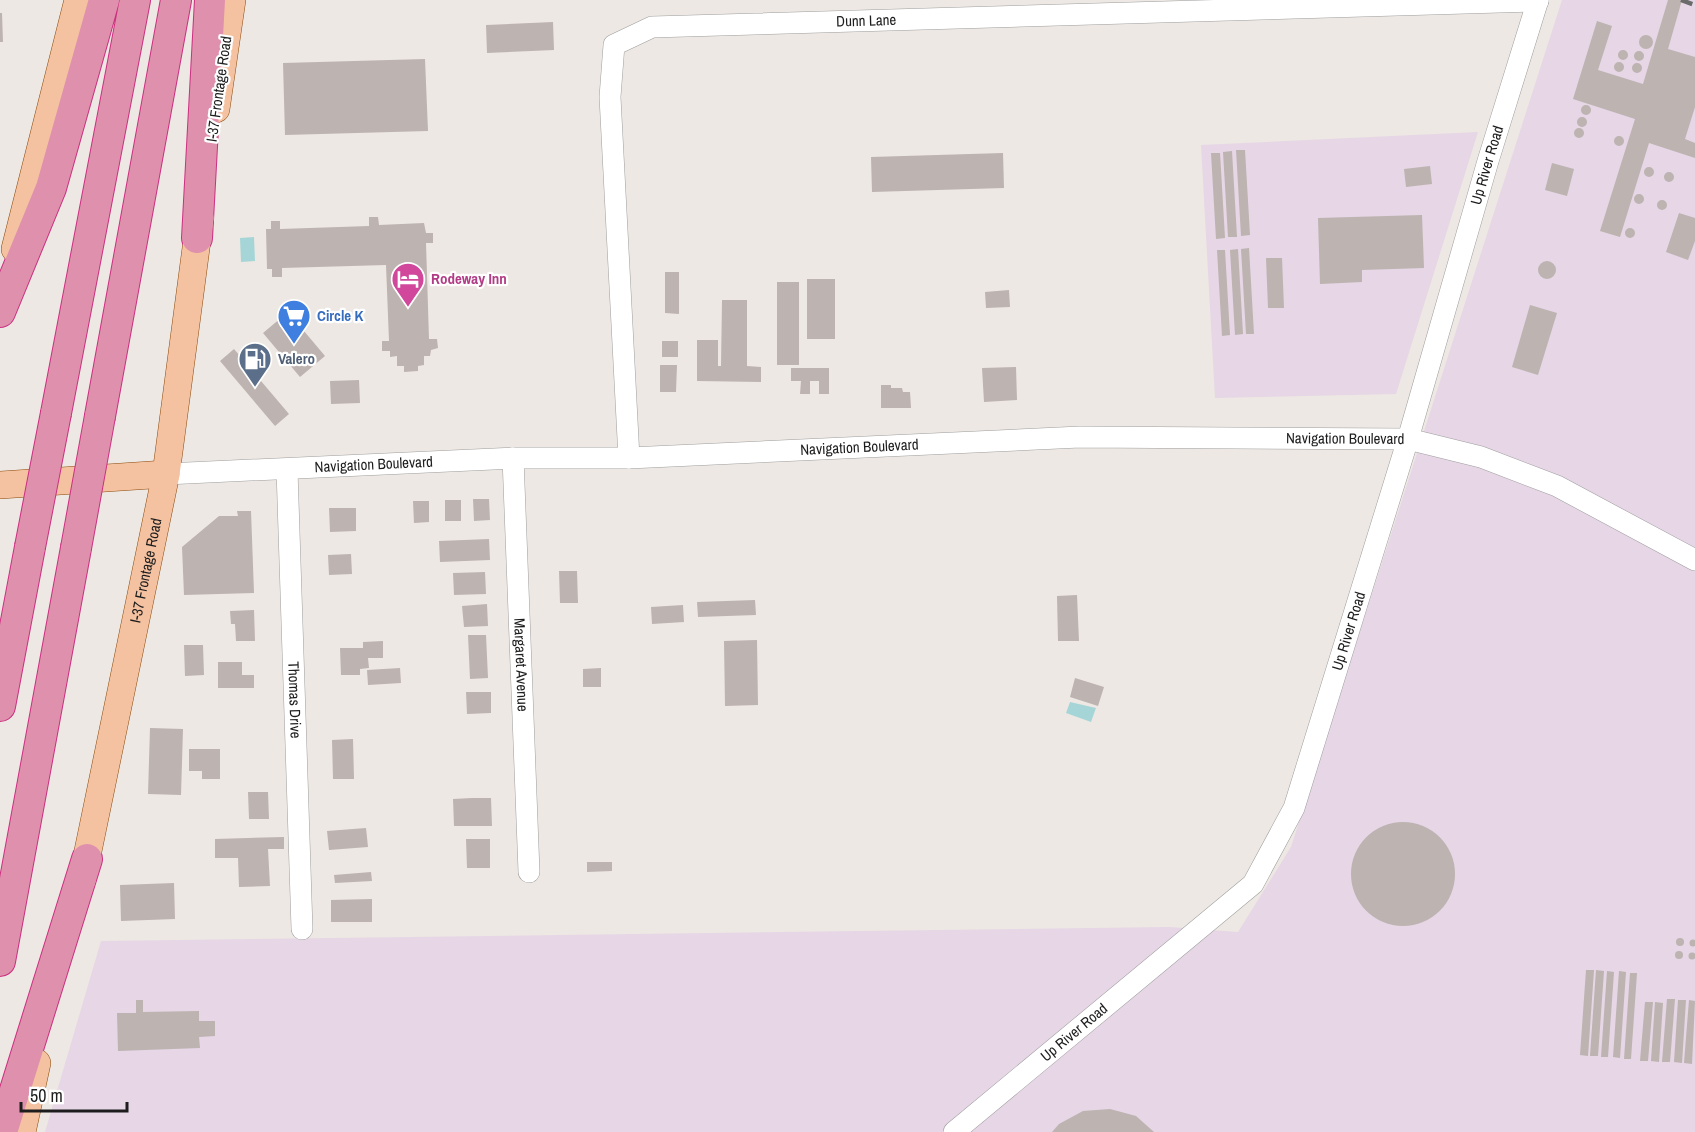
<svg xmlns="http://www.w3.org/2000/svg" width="1695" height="1132" font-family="'Archivo Narrow',sans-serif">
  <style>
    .industrial { fill: #e6d6e6 }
    .water { fill: #a6d5d8 }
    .building { fill: #bdb3b0 }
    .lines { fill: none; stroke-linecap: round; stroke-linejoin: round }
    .minor-casing { stroke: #9e9e9e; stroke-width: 22 }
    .major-casing { stroke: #8b4a0b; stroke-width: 28 }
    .highway-casing { stroke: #cb3080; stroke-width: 32 }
    .minor { stroke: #fff; stroke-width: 21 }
    .major { stroke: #f5c2a1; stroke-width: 27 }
    .highway { stroke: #df90ac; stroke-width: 30 }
    .rail { stroke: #6b6b6b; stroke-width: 4.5; stroke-dasharray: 12 12; stroke-linecap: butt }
    .highway-bridge-casing { stroke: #cb3080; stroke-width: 32; stroke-linecap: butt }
    .highway-bridge { stroke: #df90ac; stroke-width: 30 }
    .labels { text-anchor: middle; stroke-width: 4.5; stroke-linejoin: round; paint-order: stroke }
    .street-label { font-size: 15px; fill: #1d1d1d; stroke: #fff }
    .hotel-label { font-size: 15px; font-weight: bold; fill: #b23c85; stroke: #fff; text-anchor: start }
    .shop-label { font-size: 15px; font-weight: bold; fill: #366cbe; stroke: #fff; text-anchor: start }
    .service-label { font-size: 15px; font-weight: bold; fill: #4e5e75; stroke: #fff; text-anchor: start }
  </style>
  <rect width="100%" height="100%" fill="#ede8e3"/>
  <path class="industrial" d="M1562 0H1695V1132H45L101 941 1169 927 1238 932 1291 847Z
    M1478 132 1396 394 1215 398 1201 145Z"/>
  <path class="water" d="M254 237 255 261 241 262 240 238Z
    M1070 702 1096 708 1091 722 1066 713Z"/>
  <path class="building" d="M1668 0H1682L1668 49 1695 57V107L1685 139 1695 143V158L1649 143 1620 237 1600 231 1635 119 1573 99 1597 21 1612 26 1598 70 1643 84Z
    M0 13H2L3 42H0Z
    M553 22 554 50 487 53 486 25Z
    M1639 42a7 7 0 1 1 14 0a7 7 0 1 1-14 0Z
    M1618 55a5 5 0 1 1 10 0a5 5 0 1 1-10 0Z
    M1634 56a5 5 0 1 1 10 0a5 5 0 1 1-10 0Z
    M425 59 428 131 285 135 283 63Z
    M1614 67a5 5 0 1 1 10 0a5 5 0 1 1-10 0Z
    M1632 68a5 5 0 1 1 10 0a5 5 0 1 1-10 0Z
    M1581 110a5 5 0 1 1 10 0a5 5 0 1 1-10 0Z
    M1577 122a5 5 0 1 1 10 0a5 5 0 1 1-10 0Z
    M1574 133a5 5 0 1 1 10 0a5 5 0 1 1-10 0Z
    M1614 141a5 5 0 1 1 10 0a5 5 0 1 1-10 0Z
    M1236 150H1245L1250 235 1241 236Z
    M1232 151 1237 237H1228L1223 152Z
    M1003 153 1004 188 872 192 871 157Z
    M1211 153H1220L1225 238 1216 239Z
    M1552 163 1574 169 1567 196 1545 190Z
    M1430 166 1432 184 1406 187 1404 169Z
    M1644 172a5 5 0 1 1 10 0a5 5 0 1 1-10 0Z
    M1664 177a5 5 0 1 1 10 0a5 5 0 1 1-10 0Z
    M1634 199a5 5 0 1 1 10 0a5 5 0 1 1-10 0Z
    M1657 205a5 5 0 1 1 10 0a5 5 0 1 1-10 0Z
    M1679 213 1695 218V241L1688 260 1666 252Z
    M1422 215 1424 268 1362 270V282L1320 284 1318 218Z
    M369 217H378L379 225 424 223 426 233H433V243H426L429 339H437L438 348 431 350 430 356H424V365L418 366V371L404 372V366H397V356L390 357V351H382V341H389L386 265 282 268V277H272V269H267L266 229H271V221H280V229L369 226Z
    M1625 233a5 5 0 1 1 10 0a5 5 0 1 1-10 0Z
    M1249 248 1254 334H1246L1241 249Z
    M1238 249 1243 334 1235 335 1230 250Z
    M1217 250H1225L1230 335 1222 336Z
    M1266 258H1282L1284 308H1268Z
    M1538 270a9 9 0 1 1 18 0a9 9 0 1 1-18 0Z
    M665 272H679V314L665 313Z
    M807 279H835V339H807Z
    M777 282H799V365H777Z
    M1009 290 1010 307 986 308 985 292Z
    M722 300H747V366L761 367V382L697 381V340H718V366H721Z
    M1530 305 1557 313 1538 375 1512 367Z
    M288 312 325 356 300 377 263 333Z
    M662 341H678V357H662Z
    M234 349 289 414 275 426 220 361Z
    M660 365H677L676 392H660Z
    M1016 367 1017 400 984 402 982 368Z
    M791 368H829V394H819V381H810V394H800L801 381H791Z
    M359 380 360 403 331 404 330 381Z
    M881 385H891V388H902L903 392H910L911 408H881Z
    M473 499H489L490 520 474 521Z
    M445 500H461V521H445Z
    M413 501H429V522L414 523Z
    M329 508H356V531L330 532Z
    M237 511H251L254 593 184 595 182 547 219 516H238Z
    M489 539 490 560 440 562 439 541Z
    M351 554 352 574 329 575 328 555Z
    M559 571H577L578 603H560Z
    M485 572 486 594 454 595 453 573Z
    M1077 595 1079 641H1058L1057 596Z
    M755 600 756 615 698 617 697 602Z
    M487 604 488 626 464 627 462 606Z
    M683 605 684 622 652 624 651 607Z
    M254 610 255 641H236L235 624H231L230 611Z
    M468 635H486L488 678 470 679Z
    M757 640 758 705 725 706 724 641Z
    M383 641V658H368L369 668 360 669V675H341L340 648H363V642Z
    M184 645H203L204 675 185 676Z
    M218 662H242V675H254V688H218Z
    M400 668 401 683 368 685 367 670Z
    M601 668V687H583V669Z
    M1075 678 1104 687 1098 706 1070 697Z
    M466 692H491V713L467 714Z
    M150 728 183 729 181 795 148 794Z
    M353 739 354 779H333L332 740Z
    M189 749H220V779H202V771H189Z
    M248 792H268L269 819H249Z
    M472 798H491L492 826H454L453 799Z
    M1351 874a52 52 0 1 1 104 0a52 52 0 1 1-104 0Z
    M366 828 368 847 329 850 327 831Z
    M284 837V849H268L270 886 239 887 238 858H215V839Z
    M466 839H490V868H467Z
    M587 862H612V871L587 872Z
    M371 872 372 881 335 883 334 875Z
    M174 883 175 919 121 921 120 885Z
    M372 899V922H331V900Z
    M1676 942a4 4 0 1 1 8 0a4 4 0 1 1-8 0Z
    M1689.5 943a3.5 3.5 0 1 1 7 0a3.5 3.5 0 1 1-7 0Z
    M1675 955a4 4 0 1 1 8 0a4 4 0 1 1-8 0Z
    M1688.5 956a3.5 3.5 0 1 1 7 0a3.5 3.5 0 1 1-7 0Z
    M1586 970H1594L1588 1056 1580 1055Z
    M1596 970 1604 971 1598 1056H1590Z
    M1607 971 1614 972 1608 1057H1601Z
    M1619 971 1626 972 1620 1058 1613 1057Z
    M1630 973H1637L1631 1059H1624Z
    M1667 999H1675L1670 1062H1662Z
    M136 1000H143V1012L199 1011V1021H215V1036L199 1037 200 1048 118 1051 117 1013H136Z
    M1678 1000H1686L1682 1063 1674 1062Z
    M1689 1000 1695 1001 1692 1064 1684 1063Z
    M1645 1002H1653L1648 1061H1640Z
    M1655 1002 1663 1003 1659 1062 1651 1061Z
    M1110 1109 1136 1116 1154 1132H1052L1059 1124 1083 1111Z"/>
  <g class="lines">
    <g class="minor-casing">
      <g id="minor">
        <path id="s1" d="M513 458 529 872"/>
        <path id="s2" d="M629 458 610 97 614 45 652 27 1538 1"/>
        <path id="s3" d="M287 470 302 929"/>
        <path id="s4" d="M166 474 513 458H629L1080 437 1408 439 1481 457 1557 486 1695 560"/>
        <path id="s5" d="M954 1132 1253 884 1294 808 1408 439 1488 161 1538 0"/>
      </g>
    </g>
    <g class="major-casing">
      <g id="major">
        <path d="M216 109 232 0"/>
        <path d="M15 249 78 0"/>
        <path d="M0 485 166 474"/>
        <path id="s6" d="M82 880 166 474 200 218"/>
        <path d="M22 1132 37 1063"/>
      </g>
    </g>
    <g class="highway-casing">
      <path id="highway" d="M197 238 210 0
        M0 312 51 188 104 0
        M56 413 135 0
        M100 416 176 0
        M0 706 30 547
        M0 961 76 548
        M2 1132 87 859"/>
    </g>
    <use href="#minor" class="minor"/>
    <use href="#major" class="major"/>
    <use href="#highway" class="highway"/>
    <path class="rail" d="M1681 0 1695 5"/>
    <g class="highway-bridge-casing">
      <path id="highway-bridge" d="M30 547 56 413
        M76 548 100 416"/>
    </g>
    <use href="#highway-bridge" class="highway-bridge"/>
  </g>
  <defs>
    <g id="hotel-pin" transform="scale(1.725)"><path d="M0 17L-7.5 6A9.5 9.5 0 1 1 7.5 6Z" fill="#d1479c" stroke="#fff"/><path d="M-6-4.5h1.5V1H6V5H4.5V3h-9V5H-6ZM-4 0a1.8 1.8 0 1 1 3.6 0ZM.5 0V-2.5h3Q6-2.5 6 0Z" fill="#fff"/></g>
    <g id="supermarket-pin" transform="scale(1.725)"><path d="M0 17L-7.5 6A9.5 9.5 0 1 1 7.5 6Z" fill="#3f7fe0" stroke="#fff"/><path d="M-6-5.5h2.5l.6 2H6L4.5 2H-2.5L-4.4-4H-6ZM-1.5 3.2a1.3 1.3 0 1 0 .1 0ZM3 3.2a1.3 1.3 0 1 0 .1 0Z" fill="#fff"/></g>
    <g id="fuel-pin" transform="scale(1.725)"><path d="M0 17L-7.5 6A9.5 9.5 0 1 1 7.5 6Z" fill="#5c6f8a" stroke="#fff"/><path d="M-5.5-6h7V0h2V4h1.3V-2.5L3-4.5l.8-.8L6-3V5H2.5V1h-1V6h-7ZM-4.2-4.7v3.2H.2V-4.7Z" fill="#fff"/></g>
  </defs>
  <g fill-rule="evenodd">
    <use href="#hotel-pin" x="408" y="279"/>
    <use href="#supermarket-pin" x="294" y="316"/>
    <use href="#fuel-pin" x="255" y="359"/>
  </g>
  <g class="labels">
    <g class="street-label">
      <text dy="5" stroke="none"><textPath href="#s2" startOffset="670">Dunn Lane</textPath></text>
      <text transform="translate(219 89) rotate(-82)" y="5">I-37 Frontage Road</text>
      <text dy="5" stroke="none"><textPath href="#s5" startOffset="1146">Up River Road</textPath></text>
      <text dy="5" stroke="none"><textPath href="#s4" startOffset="1180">Navigation Boulevard</textPath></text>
      <text dy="5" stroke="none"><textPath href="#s4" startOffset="694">Navigation Boulevard</textPath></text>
      <text dy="5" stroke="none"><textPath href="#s4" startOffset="208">Navigation Boulevard</textPath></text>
      <text dy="5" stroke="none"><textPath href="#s6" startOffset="316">I-37 Frontage Road</textPath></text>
      <text dy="5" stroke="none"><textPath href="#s5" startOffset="660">Up River Road</textPath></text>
      <text dy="5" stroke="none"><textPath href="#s1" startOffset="207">Margaret Avenue</textPath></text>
      <text dy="5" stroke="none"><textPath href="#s3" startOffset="230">Thomas Drive</textPath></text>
      <text dy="5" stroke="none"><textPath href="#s5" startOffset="156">Up River Road</textPath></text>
    </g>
    <g class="hotel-label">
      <text x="431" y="284">Rodeway Inn</text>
    </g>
    <g class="shop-label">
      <text x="317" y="321">Circle K</text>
    </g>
    <g class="service-label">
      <text x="278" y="364">Valero</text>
    </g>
  </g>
  <path d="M21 1102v9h106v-9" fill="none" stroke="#1d1d1d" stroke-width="3"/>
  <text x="30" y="1102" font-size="18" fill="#1d1d1d" stroke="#ffffff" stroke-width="4.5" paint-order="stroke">50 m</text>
</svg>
